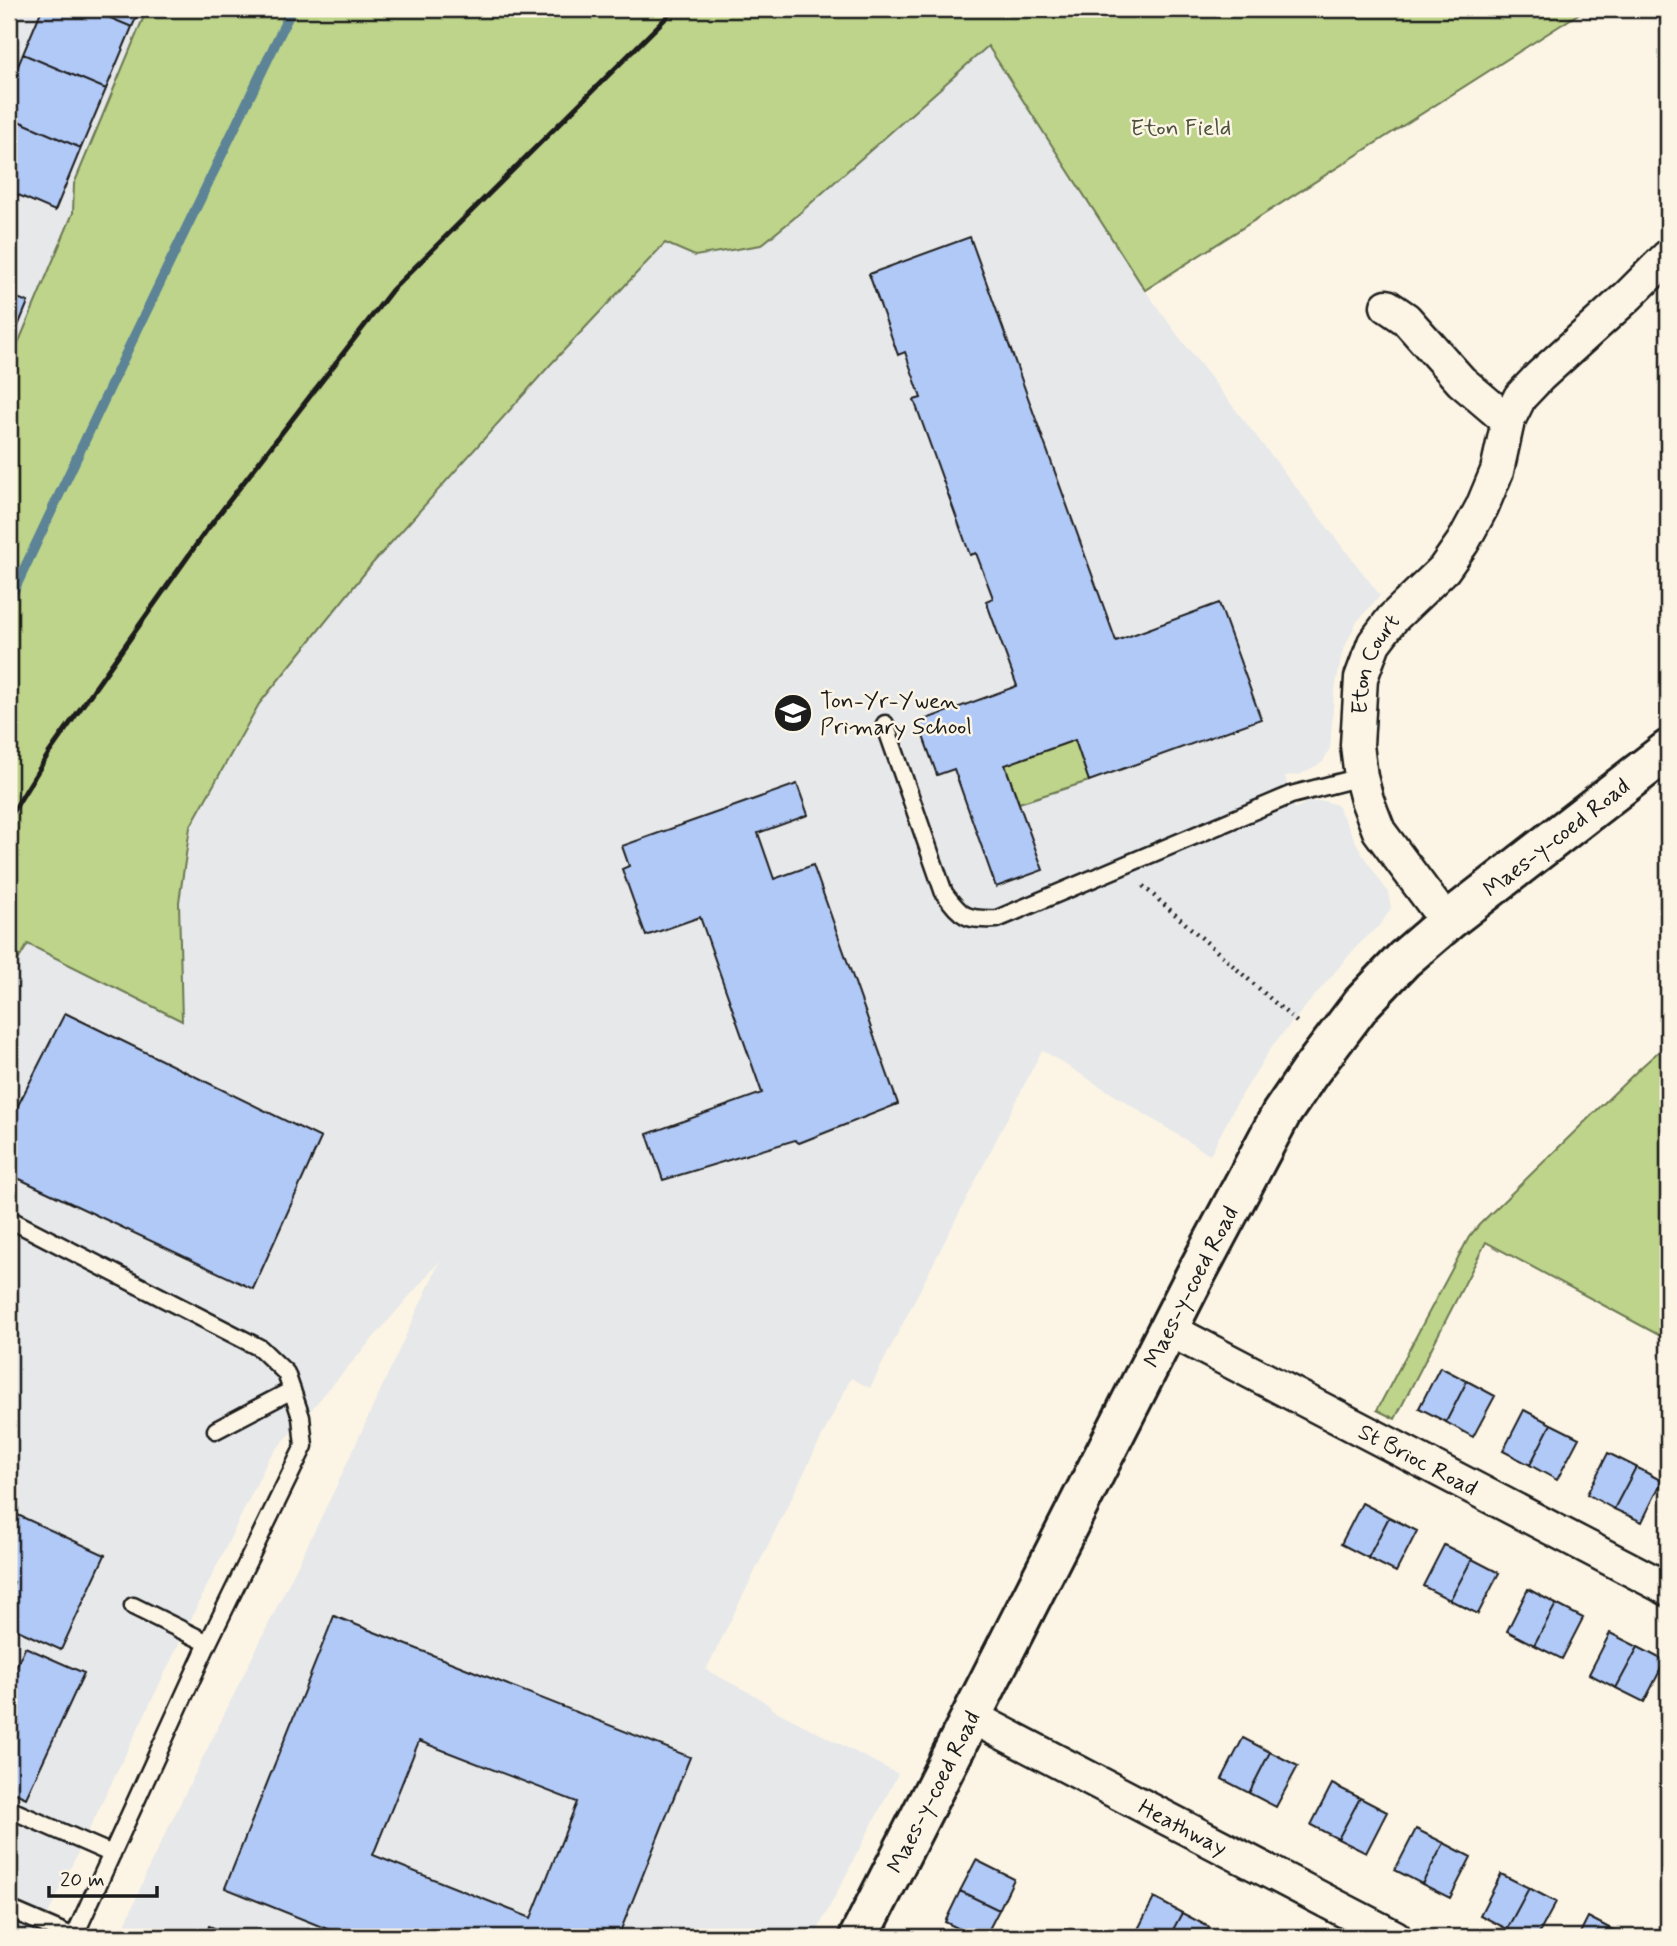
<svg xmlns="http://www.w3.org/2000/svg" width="1677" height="1946" font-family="Mynerve,sans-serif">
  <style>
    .built { fill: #e6e8ea }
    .green { fill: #bdd48a; stroke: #6c7853; stroke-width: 2 }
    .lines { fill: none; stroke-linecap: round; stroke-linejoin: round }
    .stream { stroke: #5c8396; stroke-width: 10 }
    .building { fill: #b1c9f7; stroke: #1c1c1c; stroke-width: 2; fill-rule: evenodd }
    .service-casing { stroke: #1c1c1c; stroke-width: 21 }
    .minor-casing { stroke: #1c1c1c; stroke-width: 37 }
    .tertiary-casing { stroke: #1c1c1c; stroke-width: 44 }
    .path { stroke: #1c1c1c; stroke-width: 4.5; stroke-dasharray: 2 5; stroke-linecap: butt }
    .service { stroke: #fcf5e5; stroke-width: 16 }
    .minor { stroke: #fcf5e5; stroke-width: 32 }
    .tertiary { stroke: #fcf5e5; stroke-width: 38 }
    .rail { stroke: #1c1c1c; stroke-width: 5 }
    .labels { text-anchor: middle; stroke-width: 5; stroke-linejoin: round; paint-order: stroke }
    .park-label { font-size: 23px; fill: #4c533d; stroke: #fcf5e5 }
    .street-label { font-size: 23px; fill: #1c1c1c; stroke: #fcf5e5 }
    .poi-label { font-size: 23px; fill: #1c1c1c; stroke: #fcf5e5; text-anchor: start }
  </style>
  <rect width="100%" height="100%" fill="#fcf5e5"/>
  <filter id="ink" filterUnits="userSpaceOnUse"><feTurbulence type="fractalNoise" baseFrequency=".0143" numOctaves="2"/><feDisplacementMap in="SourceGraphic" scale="14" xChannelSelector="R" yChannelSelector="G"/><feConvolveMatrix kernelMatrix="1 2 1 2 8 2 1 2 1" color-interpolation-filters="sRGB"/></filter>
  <g filter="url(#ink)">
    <path class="built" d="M9 9H147L74 184 73 213 9 365Z
      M988 46 1145 290 1179 337 1380 595 1356 623 1342 653 1334 695 1330 748 1323 762 1299 775 1285 776 1295 809 1307 802 1324 801 1337 805 1362 854 1388 892 1391 908 1381 924 1357 946 1272 1046 1235 1106 1210 1155 1042 1050 870 1388 851 1378 706 1670 758 1697 776 1711 898 1774 814 1937H120L149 1867 336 1487 440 1261 269 1458 37 1937H9V975L28 944 182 1020 179 902 190 827 259 704 372 564 550 365 665 243 696 256 761 245 793 219Z"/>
    <path class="green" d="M147 9H1586L1145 290 988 46 793 219 761 245 695 256 665 243 550 365 372 564 259 704 190 827 179 902 182 1021 28 944 9 975V365L73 213 74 184Z
      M1075 740 1089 781 1019 803 1005 765Z
      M1668 1043V1340L1486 1242 1395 1419 1377 1410 1469 1237 1479 1225 1639 1069Z"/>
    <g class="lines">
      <path class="stream" d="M9 601 130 345 292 9"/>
    </g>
    <path class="building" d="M42 9H89L132 27 106 89 23 54Z
      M89 9H140L132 27Z
      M23 54 106 89 81 148 9 117V87Z
      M9 117 81 148 55 211 9 191Z
      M970 237 1116 641 1219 603 1261 719 1089 781 1075 740 1005 765 1043 870 996 887 954 769 937 775 918 722 1017 686 986 601 993 598 976 553 970 555 914 400 921 398 905 352 898 355 869 274Z
      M9 295 28 302 9 348Z
      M797 784 808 815 758 833 774 879 813 865 898 1104 799 1143 795 1140 663 1180 647 1134 762 1093 700 917 646 936 622 869 629 866 622 846Z
      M65 1013 321 1138 253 1289 9 1174V1123Z
      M1440 1367 1467 1381 1446 1422 1419 1408Z
      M1467 1381 1495 1396 1473 1437 1446 1422Z
      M1524 1410 1551 1424 1530 1465 1503 1451Z
      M1551 1424 1579 1438 1557 1480 1530 1465Z
      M1608 1453 1636 1467 1614 1509 1587 1494Z
      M1636 1467 1662 1481 1642 1522 1614 1509Z
      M1362 1503 1389 1517 1368 1558 1341 1544Z
      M9 1511 105 1555 61 1650 9 1626V1593L14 1582 9 1580Z
      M1389 1517 1417 1531 1396 1572 1368 1558Z
      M1444 1545 1472 1559 1450 1600 1423 1586Z
      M1472 1559 1499 1573 1478 1614 1450 1600Z
      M1528 1589 1556 1604 1534 1645 1507 1631Z
      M1556 1604 1583 1618 1562 1659 1534 1645Z
      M334 1616 690 1757 618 1937H347L225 1888ZM419 1741 577 1802 531 1918 373 1855Z
      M1610 1633 1638 1647 1616 1688 1589 1674Z
      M25 1647 84 1673 26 1798 9 1790V1683Z
      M1638 1647 1665 1661 1644 1702 1616 1688Z
      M1243 1738 1270 1752 1249 1793 1222 1779Z
      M1270 1752 1298 1766 1276 1807 1249 1793Z
      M1332 1784 1360 1798 1338 1839 1311 1825Z
      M1360 1798 1387 1812 1366 1853 1338 1839Z
      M1416 1829 1444 1843 1422 1884 1395 1870Z
      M1444 1843 1471 1857 1450 1898 1422 1884Z
      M976 1860 1014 1879 999 1910 960 1891Z
      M1501 1874 1529 1888 1507 1929 1480 1915Z
      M1529 1888 1556 1902 1537 1937H1523L1507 1929Z
      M960 1891 999 1910 985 1937H976L945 1922Z
      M1154 1898 1182 1913 1169 1937H1134Z
      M1182 1913 1209 1927 1204 1937H1169Z
      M1588 1917 1615 1931 1612 1937H1578Z
      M209 1926 237 1937H205Z"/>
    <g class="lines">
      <g class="service-casing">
        <path id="service" d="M885 724 944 893C963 918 966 920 997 919L1291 795 1361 777
          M9 1219 260 1348 286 1373 301 1417 304 1446 208 1643 74 1937
          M216 1430 292 1390
          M133 1606 208 1643
          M9 1809 112 1854
          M9 1909 74 1937"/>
      </g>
      <g class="minor-casing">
        <g id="minor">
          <path d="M1387 306 1406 319 1461 381 1508 421"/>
          <path id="s1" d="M1448 921 1434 905 1379 831 1367 800 1361 777 1357 745 1361 678 1374 643 1393 618 1444 569 1463 542 1482 507 1497 471 1508 421 1520 397 1540 376 1628 296 1668 256"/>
          <path id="s2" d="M1168 1329 1668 1589"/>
          <path id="s3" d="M972 1717 1395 1937"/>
        </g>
      </g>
      <g class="tertiary-casing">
        <g id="tertiary">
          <path id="s4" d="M859 1937 1196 1274 1281 1114 1309 1073 1362 1003 1404 959 1448 921 1668 750"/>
        </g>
      </g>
      <path class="path" d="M1143 886 1299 1024"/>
      <use href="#service" class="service"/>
      <use href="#minor" class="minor"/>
      <use href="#tertiary" class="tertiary"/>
      <path class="rail" d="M9 818 49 753 206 531 392 290 675 9"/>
    </g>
  </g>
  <defs>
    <g id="school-disc" transform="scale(2.0125)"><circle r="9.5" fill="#1c1c1c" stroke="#fcf5e5"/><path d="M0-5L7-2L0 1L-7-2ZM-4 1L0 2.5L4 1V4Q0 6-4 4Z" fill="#fff"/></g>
  </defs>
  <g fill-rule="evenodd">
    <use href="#school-disc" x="793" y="713"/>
  </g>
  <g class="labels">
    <g class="park-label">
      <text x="1181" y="135">Eton Field</text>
    </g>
    <g class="street-label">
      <text dy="8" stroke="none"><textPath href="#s1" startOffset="287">Eton Court</textPath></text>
      <text dy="8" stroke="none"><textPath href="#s4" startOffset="1318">Maes-y-coed Road</textPath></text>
      <text dy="8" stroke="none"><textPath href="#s4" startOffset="730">Maes-y-coed Road</textPath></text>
      <text dy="8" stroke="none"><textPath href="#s2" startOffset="282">St Brioc Road</textPath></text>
      <text dy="8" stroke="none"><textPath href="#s4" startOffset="163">Maes-y-coed Road</textPath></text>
      <text dy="8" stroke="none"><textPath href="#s3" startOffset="238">Heathway</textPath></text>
    </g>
    <g class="poi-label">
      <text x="820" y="708">Ton-Yr-Ywen<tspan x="820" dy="26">Primary School</tspan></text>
    </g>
  </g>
  <rect width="1677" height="1946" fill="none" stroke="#fcf5e5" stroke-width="35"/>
  <rect x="18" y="18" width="1642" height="1911" fill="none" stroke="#1c1c1c" stroke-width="2.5" filter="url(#ink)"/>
  <path d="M49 1886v10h108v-10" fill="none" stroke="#1c1c1c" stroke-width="3.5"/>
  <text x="60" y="1886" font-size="21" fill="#1c1c1c" stroke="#fcf5e5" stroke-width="5" paint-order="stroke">20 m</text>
</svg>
